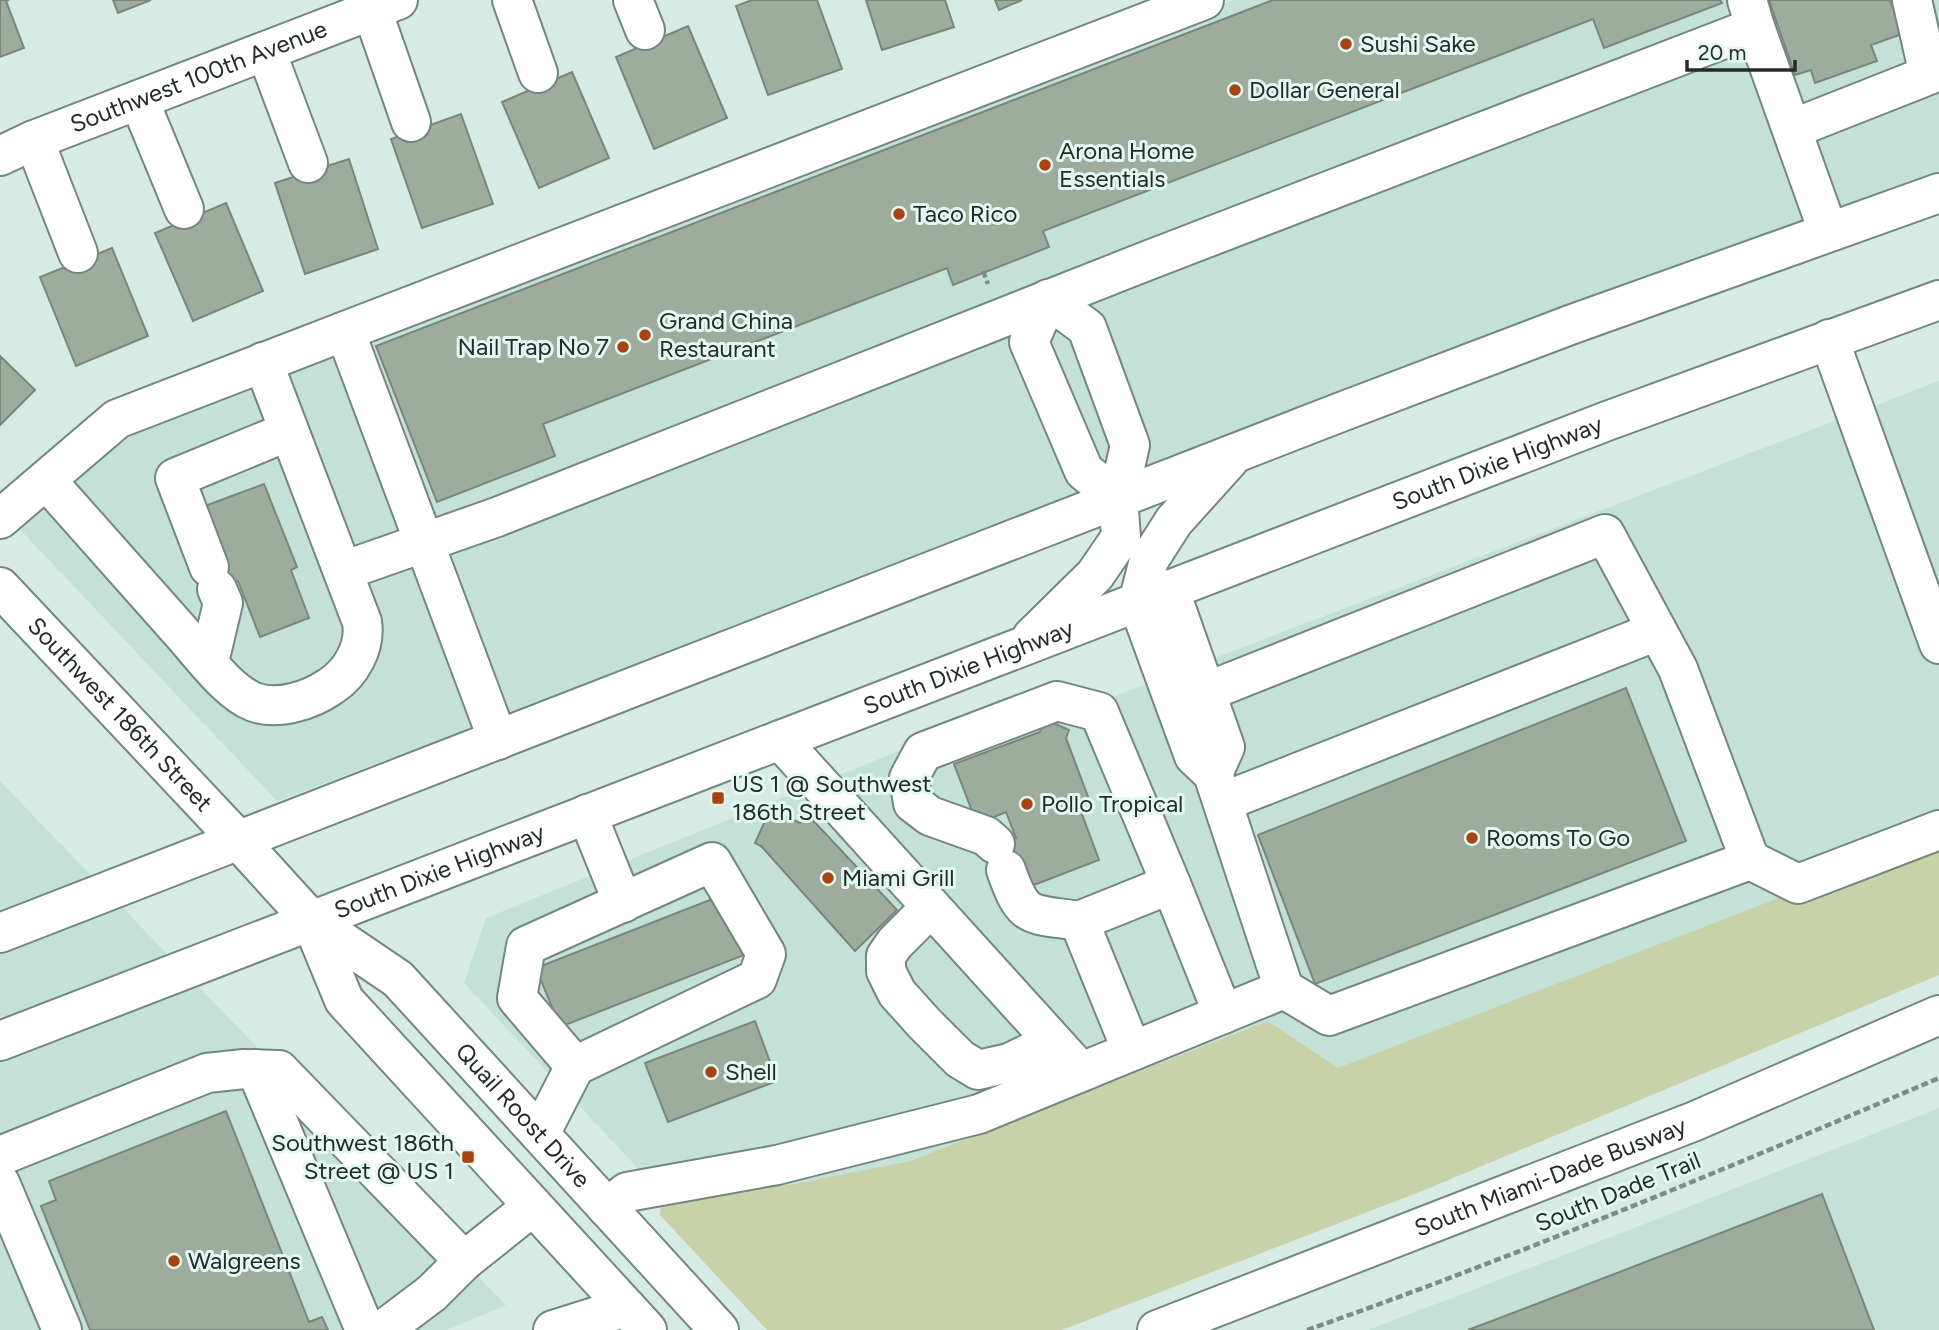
<svg xmlns="http://www.w3.org/2000/svg" width="1939" height="1330" font-family="Figtree,sans-serif">
  <style>
    .built { fill: #c4e1d7 }
    .green { fill: #c7d2a8 }
    .building { fill: #9eac9e; stroke: #7a867a; stroke-width: 2 }
    .lines { fill: none; stroke-linecap: round; stroke-linejoin: round }
    .minor-casing { stroke: #73867f; stroke-width: 42 }
    .major-casing { stroke: #73867f; stroke-width: 42 }
    .highway-casing { stroke: #73867f; stroke-width: 42 }
    .path { stroke: #7d8c86; stroke-width: 4.5; stroke-dasharray: 7 3.5; stroke-linecap: butt }
    .minor { stroke: #fff; stroke-width: 38 }
    .major { stroke: #fff; stroke-width: 38 }
    .highway { stroke: #fff; stroke-width: 38 }
    .poi-dot { fill: #a84313; stroke: #e3f8f0; stroke-width: 2.5 }
    .labels { text-anchor: middle; stroke-width: 6; stroke-linejoin: round; paint-order: stroke }
    .poi-label { font-size: 24px; fill: #242c29; stroke: #e3f8f0; text-anchor: start }
    .street-label { font-size: 24px; fill: #242c29; stroke: #e3f8f0 }
  </style>
  <rect width="100%" height="100%" fill="#d6ebe3"/>
  <path class="built" d="M1233 0H1939V176L277 801 14 523 124 428Z
    M1939 381V836L1338 1069 1268 1021 910 1161 794 1184 662 1194 464 983 486 918 1047 691 1115 696Z
    M0 781 506 1305 447 1330H0Z
    M1939 1108V1330H1368L1624 1232Z"/>
  <path class="green" d="M1939 836V975L1427 1189 1062 1330H767L660 1215 662 1194 794 1184 910 1161 1268 1021 1338 1068Z"/>
  <path class="building" d="M0 0H9L6 1 24 48 0 57Z
    M113 0H151L118 13Z
    M752 0H817L842 69 768 95 736 6Z
    M866 0H945L954 27 882 50Z
    M995 0H1022L999 10Z
    M1273 0H1720L1722 3 1604 48 1593 19 1043 231 1049 247 953 285 947 268 543 424 555 456 437 502 376 346Z
    M1769 0H1890L1902 34 1871 45 1877 61 1815 83 1811 70 1795 75Z
    M688 26 727 118 654 149 616 57Z
    M572 72 609 158 539 188 502 102Z
    M461 114 493 204 422 228 391 139Z
    M349 159 378 249 305 274 275 183Z
    M226 203 263 291 193 321 155 233Z
    M112 248 148 336 76 366 40 277Z
    M0 356 35 390 0 425Z
    M264 484 297 567 291 570 309 618 260 637 238 581 208 592 202 507Z
    M1626 688 1686 841 1315 984 1258 835Z
    M1044 719 1069 730 1066 738 1090 802 1079 806 1099 860 1031 886 992 845 1016 838 1006 812 977 824 954 764 1040 732Z
    M770 810 800 823 808 815 897 910 855 951 761 846 755 843Z
    M725 894 749 953 560 1027 536 968Z
    M755 1021 777 1081 668 1122 645 1063Z
    M226 1111 309 1322 322 1317 328 1330H90L41 1206 56 1200 49 1181Z
    M1822 1194 1874 1330H1468L1526 1308Z"/>
  <g class="lines">
    <g class="minor-casing">
      <g id="minor">
        <path d="M512 0 538 73"/>
        <path d="M633 0 645 30"/>
        <path d="M372 10 411 122"/>
        <path d="M1755 27 1828 231"/>
        <path d="M266 51 308 163"/>
        <path d="M139 100 184 209"/>
        <path d="M1792 129 1929 75 1912 0"/>
        <path d="M34 140 78 253"/>
        <path id="s1" d="M0 156 34 140 398 0"/>
        <path d="M1048 299 1087 328 1130 445 1118 498 1084 471 1029 342Z"/>
        <path d="M345 331 1204 0"/>
        <path d="M1829 339 1939 644"/>
        <path d="M46 480C91 530 136 581 181 632 200 653 228 692 254 702 278 711 311 700 331 686 351 673 366 647 362 622L263 362"/>
        <path d="M0 519 117 419 345 331 498 740"/>
        <path d="M209 567 175 478 289 431"/>
        <path d="M343 571 497 517 1149 260 1755 27 1747 0"/>
        <path id="s2" d="M0 587 239 841"/>
        <path d="M1170 591 1225 747 1213 774"/>
        <path d="M209 662 223 603 217 589"/>
        <path d="M1206 692 1605 534 1678 669 1750 860 1329 1016 1284 989"/>
        <path d="M780 740 1081 1072"/>
        <path d="M1223 802 1657 631"/>
        <path d="M587 814 623 903"/>
        <path d="M995 844 986 836 930 816 913 803 909 778 923 752 1057 701 1099 712 1171 884"/>
        <path d="M1750 860 1798 884 1939 830"/>
        <path d="M1006 870C1024 921 1029 913 1079 921"/>
        <path d="M931 907 895 943 886 956V971L897 993 924 1023 960 1059 978 1070 1009 1063 1053 1042"/>
        <path d="M1132 1051 1079 921 1171 884 1223 1014"/>
        <path d="M256 1069 365 1330"/>
        <path d="M540 1134 575 1066 517 998 526 946 712 862 766 954 757 979 575 1066"/>
        <path d="M0 1156 207 1073 244 1069 279 1070 464 1261 533 1206"/>
        <path d="M0 1183 62 1330"/>
        <path d="M607 1208 627 1192 777 1165 979 1114 1284 989 1213 774 1194 756 1138 603"/>
        <path d="M383 1330 432 1293 464 1261"/>
        <path d="M553 1330 626 1307"/>
        <path id="s3" d="M1157 1330 1695 1121 1939 1015"/>
      </g>
    </g>
    <g class="major-casing">
      <g id="major">
        <path id="s4" d="M239 841 311 920 398 979 719 1330"/>
        <path d="M311 920 344 1000 647 1330"/>
      </g>
    </g>
    <g class="highway-casing">
      <g id="highway">
        <path d="M1138 603 1149 560 1174 521 1229 460"/>
        <path d="M1032 637 1095 575 1121 537 1118 498"/>
        <path d="M0 933 1341 412 1570 325 1939 193"/>
        <path id="s5" d="M0 1041 1607 421 1939 300"/>
      </g>
    </g>
    <path class="path" d="M983 271 988 284
      M1307 1330C1521 1255 1730 1167 1939 1078"/>
    <use href="#minor" class="minor"/>
    <use href="#major" class="major"/>
    <use href="#highway" class="highway"/>
  </g>
  <g class="poi-dot">
    <circle cx="1346" cy="44" r="7"/>
    <circle cx="1235" cy="90" r="7"/>
    <circle cx="1045" cy="165" r="7"/>
    <circle cx="899" cy="214" r="7"/>
    <circle cx="645" cy="335" r="7"/>
    <circle cx="623" cy="347" r="7"/>
    <rect x="711" y="791" width="14" height="14" rx="3.5"/>
    <circle cx="1027" cy="804" r="7"/>
    <circle cx="1472" cy="838" r="7"/>
    <circle cx="828" cy="878" r="7"/>
    <circle cx="711" cy="1072" r="7"/>
    <rect x="461" y="1150" width="14" height="14" rx="3.5"/>
    <circle cx="174" cy="1261" r="7"/>
  </g>
  <g class="labels">
    <g class="poi-label">
      <text x="1360" y="52">Sushi Sake</text>
      <text x="1249" y="98">Dollar General</text>
      <text x="1059" y="159">Arona Home<tspan x="1059" dy="28">Essentials</tspan></text>
      <text x="913" y="222">Taco Rico</text>
      <text x="659" y="329">Grand China<tspan x="659" dy="28">Restaurant</tspan></text>
      <text x="609" y="355" text-anchor="end">Nail Trap No 7</text>
      <text x="732" y="792">US 1 @ Southwest<tspan x="732" dy="28">186th Street</tspan></text>
      <text x="1041" y="812">Pollo Tropical</text>
      <text x="1486" y="846">Rooms To Go</text>
      <text x="842" y="886">Miami Grill</text>
      <text x="725" y="1080">Shell</text>
      <text x="454" y="1151" text-anchor="end">Southwest 186th<tspan x="454" dy="28">Street @ US 1</tspan></text>
      <text x="188" y="1269">Walgreens</text>
    </g>
    <g class="street-label">
      <text dy="8" stroke="none"><textPath href="#s1" startOffset="214">Southwest 100th Avenue</textPath></text>
      <text dy="8" stroke="none"><textPath href="#s5" startOffset="1605">South Dixie Highway</textPath></text>
      <text dy="8" stroke="none"><textPath href="#s5" startOffset="1038">South Dixie Highway</textPath></text>
      <text dy="8" stroke="none"><textPath href="#s2" startOffset="175">Southwest 186th Street</textPath></text>
      <text dy="8" stroke="none"><textPath href="#s5" startOffset="471">South Dixie Highway</textPath></text>
      <text dy="8" stroke="none"><textPath href="#s4" startOffset="397">Quail Roost Drive</textPath></text>
      <text dy="8" stroke="none"><textPath href="#s3" startOffset="422">South Miami-Dade Busway</textPath></text>
      <text transform="translate(1618 1192) rotate(-22)" y="8">South Dade Trail</text>
    </g>
  </g>
  <path d="M1687 60v10h108v-10" fill="none" stroke="#242c29" stroke-width="3.5"/>
  <text x="1698" y="60" font-size="21" fill="#242c29" stroke="#e3f8f0" stroke-width="5" paint-order="stroke">20 m</text>
</svg>
